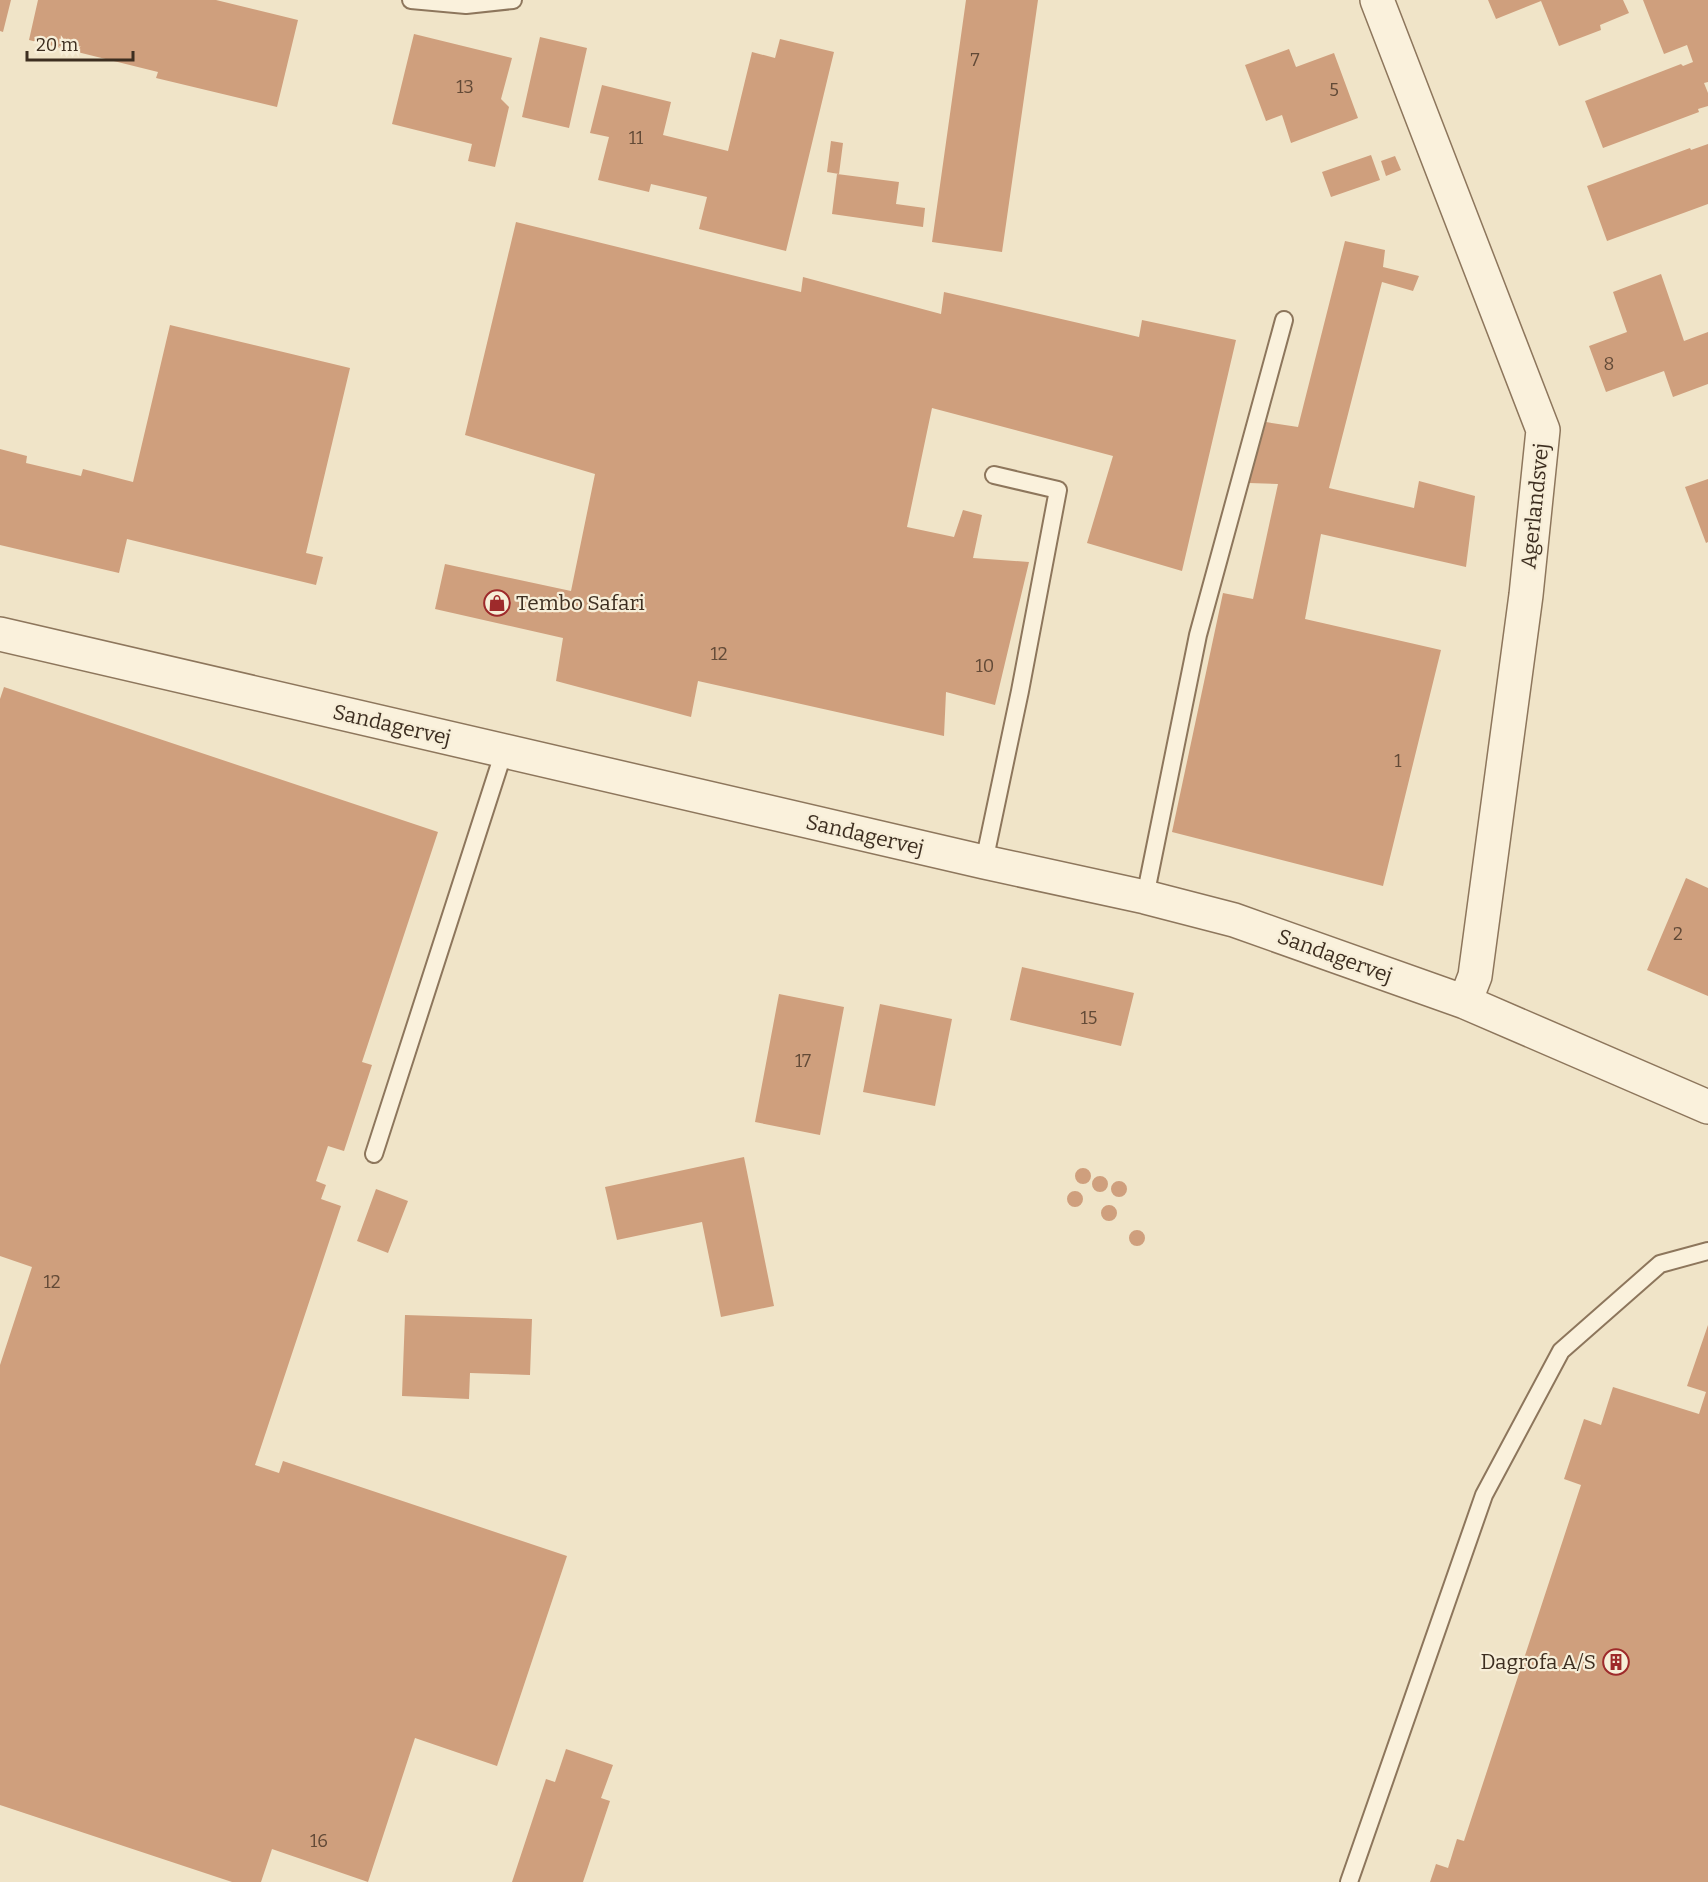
<svg xmlns="http://www.w3.org/2000/svg" width="1708" height="1882" font-family="Bitter,serif">
  <style>
    .building { fill: #cf9f7d }
    .lines { fill: none; stroke-linecap: round; stroke-linejoin: round }
    .lane-casing { stroke: #8d765c; stroke-width: 20 }
    .street-casing { stroke: #8d765c; stroke-width: 36 }
    .lane { stroke: #faf1dc; stroke-width: 16 }
    .street { stroke: #faf1dc; stroke-width: 33 }
    .labels { text-anchor: middle; stroke-width: 4.5; stroke-linejoin: round; paint-order: stroke }
    .number-label { font-size: 18px; fill: #624a37 }
    .street-label { font-size: 21px; fill: #3d2e20; stroke: #f7eed8 }
    .poi-label { font-size: 21px; fill: #3d2e20; stroke: #f7eed8; text-anchor: start }
  </style>
  <rect width="100%" height="100%" fill="#f0e4c8"/>
  <path class="building" d="M0 0H11L3 32 0 31Z
    M38 0H216L298 20 277 107 156 78 158 72 29 40Z
    M966 0H1038L1002 252 932 242Z
    M1488 0H1623L1629 13 1600 25 1601 30 1559 46 1541 1 1496 19Z
    M1643 0H1708V82L1704 83 1708 93V106L1698 109 1699 112 1603 148 1585 101 1681 64 1683 66 1693 62 1687 45 1664 54Z
    M414 34 512 58 501 99 509 107 495 167 468 161 472 144 392 124Z
    M540 37 587 48 569 128 522 117Z
    M780 39 834 52 786 251 699 229 707 197 651 184 649 192 598 180 609 137 590 133 602 85 671 102 663 135 728 151 752 52 775 58Z
    M1289 49 1296 67 1334 53 1358 118 1291 143 1282 115 1266 121 1245 65Z
    M831 141 843 143 839 174 827 172Z
    M1708 144V204L1607 241 1587 186 1690 148 1691 150Z
    M1371 155 1380 180 1331 197 1322 172Z
    M1395 156 1401 170 1386 176 1381 161Z
    M837 174 899 182 896 204 925 208 923 227 832 214Z
    M516 222 801 292 803 277 941 314 944 292 1139 337 1142 320 1236 340 1182 571 1087 543 1113 456 932 408 907 527 954 537 963 510 982 515 973 558 1029 562 995 705 946 692 944 736 698 681 691 717 556 681 563 638 435 609 445 564 571 591 595 474 465 435Z
    M1345 241 1385 250 1383 267 1419 276 1413 291 1382 282 1329 488 1414 508 1419 481 1475 496 1466 567 1321 534 1305 619 1441 650 1383 886 1172 832 1223 593 1253 599 1278 484 1249 483 1266 422 1298 427Z
    M1661 274 1684 341 1708 332V384L1673 397 1664 371 1606 392 1589 346 1627 332 1613 292Z
    M170 325 350 368 306 553 323 557 316 585 127 539 119 573 0 545V449L27 456 26 463 81 476 83 469 133 482Z
    M1708 479V542L1706 543 1685 487Z
    M4 687 438 832 362 1062 372 1065 344 1151 328 1146 316 1181 326 1185 321 1199 341 1206 255 1465 279 1473 283 1461 567 1556 497 1766 415 1738 368 1882 272 1849 261 1882H232L0 1805V1365L32 1267 0 1256V699Z
    M1686 878 1708 888V996L1647 970Z
    M1022 967 1134 993 1121 1046 1010 1020Z
    M779 994 844 1007 820 1135 755 1122Z
    M880 1004 952 1019 935 1106 863 1092Z
    M744 1157 774 1306 721 1317 702 1222 617 1240 605 1187Z
    M1075 1176a8 8 0 1 1 16 0a8 8 0 1 1-16 0Z
    M1092 1184a8 8 0 1 1 16 0a8 8 0 1 1-16 0Z
    M1111 1189a8 8 0 1 1 16 0a8 8 0 1 1-16 0Z
    M376 1189 408 1201 388 1253 357 1241Z
    M1067 1199a8 8 0 1 1 16 0a8 8 0 1 1-16 0Z
    M1101 1213a8 8 0 1 1 16 0a8 8 0 1 1-16 0Z
    M1129 1238a8 8 0 1 1 16 0a8 8 0 1 1-16 0Z
    M405 1315 532 1319 530 1375 470 1373 469 1399 402 1396Z
    M1708 1325V1882H1430L1436 1864 1448 1868 1457 1839 1464 1841 1581 1485 1564 1479 1584 1419 1601 1425 1613 1387 1699 1414 1706 1392 1687 1386Z
    M566 1749 613 1765 601 1798 610 1801 583 1882H512L546 1779 555 1782Z"/>
  <g class="lines">
    <g class="lane-casing">
      <path id="lane" d="M411 0 466 5 513 0
        M984 862 1020 691 1058 490 994 475
        M1145 897 1198 635 1284 320
        M374 1154 504 751
        M1349 1882 1484 1495 1561 1351 1660 1264 1708 1251"/>
    </g>
    <g class="street-casing">
      <path id="street" d="M1377 0 1543 430 1526 595 1475 976 1465 1002
        M0 634 984 862 1145 897 1234 920 1465 1002 1708 1107"/>
    </g>
    <use href="#lane" class="lane"/>
    <use href="#street" class="street"/>
  </g>
  <defs>
    <g id="shop-ring" transform="scale(1.35)"><circle r="9.5" fill="#f7eed8" stroke="#9e2a2b" stroke-width="1.5"/><path d="M-5-2.5h2.3a2.7 3.5 0 0 1 5.4 0H5L5.5 6h-11ZM-1.5-2.5h3a1.5 2.3 0 0 0-3 0Z" fill="#9e2a2b"/></g>
    <g id="building-ring" transform="scale(1.35)"><circle r="9.5" fill="#f7eed8" stroke="#9e2a2b" stroke-width="1.5"/><path d="M-4-6H4V6H1V3H-1V6H-4ZM-2.5-4.3h1.7v1.8h-1.7ZM.8-4.3h1.7v1.8H.8ZM-2.5-1h1.7V.8h-1.7ZM.8-1h1.7V.8H.8Z" fill="#9e2a2b"/></g>
  </defs>
  <g fill-rule="evenodd">
    <use href="#shop-ring" x="497" y="603"/>
    <use href="#building-ring" x="1616" y="1662"/>
  </g>
  <g class="labels">
    <g class="number-label">
      <text x="975" y="66">7</text>
      <text x="465" y="93">13</text>
      <text x="1334" y="96">5</text>
      <text x="636" y="144">11</text>
      <text x="1609" y="370">8</text>
      <text x="719" y="660">12</text>
      <text x="985" y="672">10</text>
      <text x="1398" y="767">1</text>
      <text x="1678" y="940">2</text>
      <text x="1089" y="1024">15</text>
      <text x="803" y="1067">17</text>
      <text x="52" y="1288">12</text>
      <text x="319" y="1847">16</text>
    </g>
    <g class="street-label">
      <text transform="translate(1535 506) rotate(-84)" y="7">Agerlandsvej</text>
      <text transform="translate(392 725) rotate(13)" y="7">Sandagervej</text>
      <text transform="translate(865 835) rotate(13)" y="7">Sandagervej</text>
      <text transform="translate(1335 956) rotate(20)" y="7">Sandagervej</text>
    </g>
    <g class="poi-label">
      <text x="516" y="610">Tembo Safari</text>
      <text x="1596" y="1669" text-anchor="end">Dagrofa A/S</text>
    </g>
  </g>
  <path d="M27 51v9h106v-9" fill="none" stroke="#3d2e20" stroke-width="3"/>
  <text x="36" y="51" font-size="18" fill="#3d2e20" stroke="#f7eed8" stroke-width="4.5" paint-order="stroke">20 m</text>
</svg>
